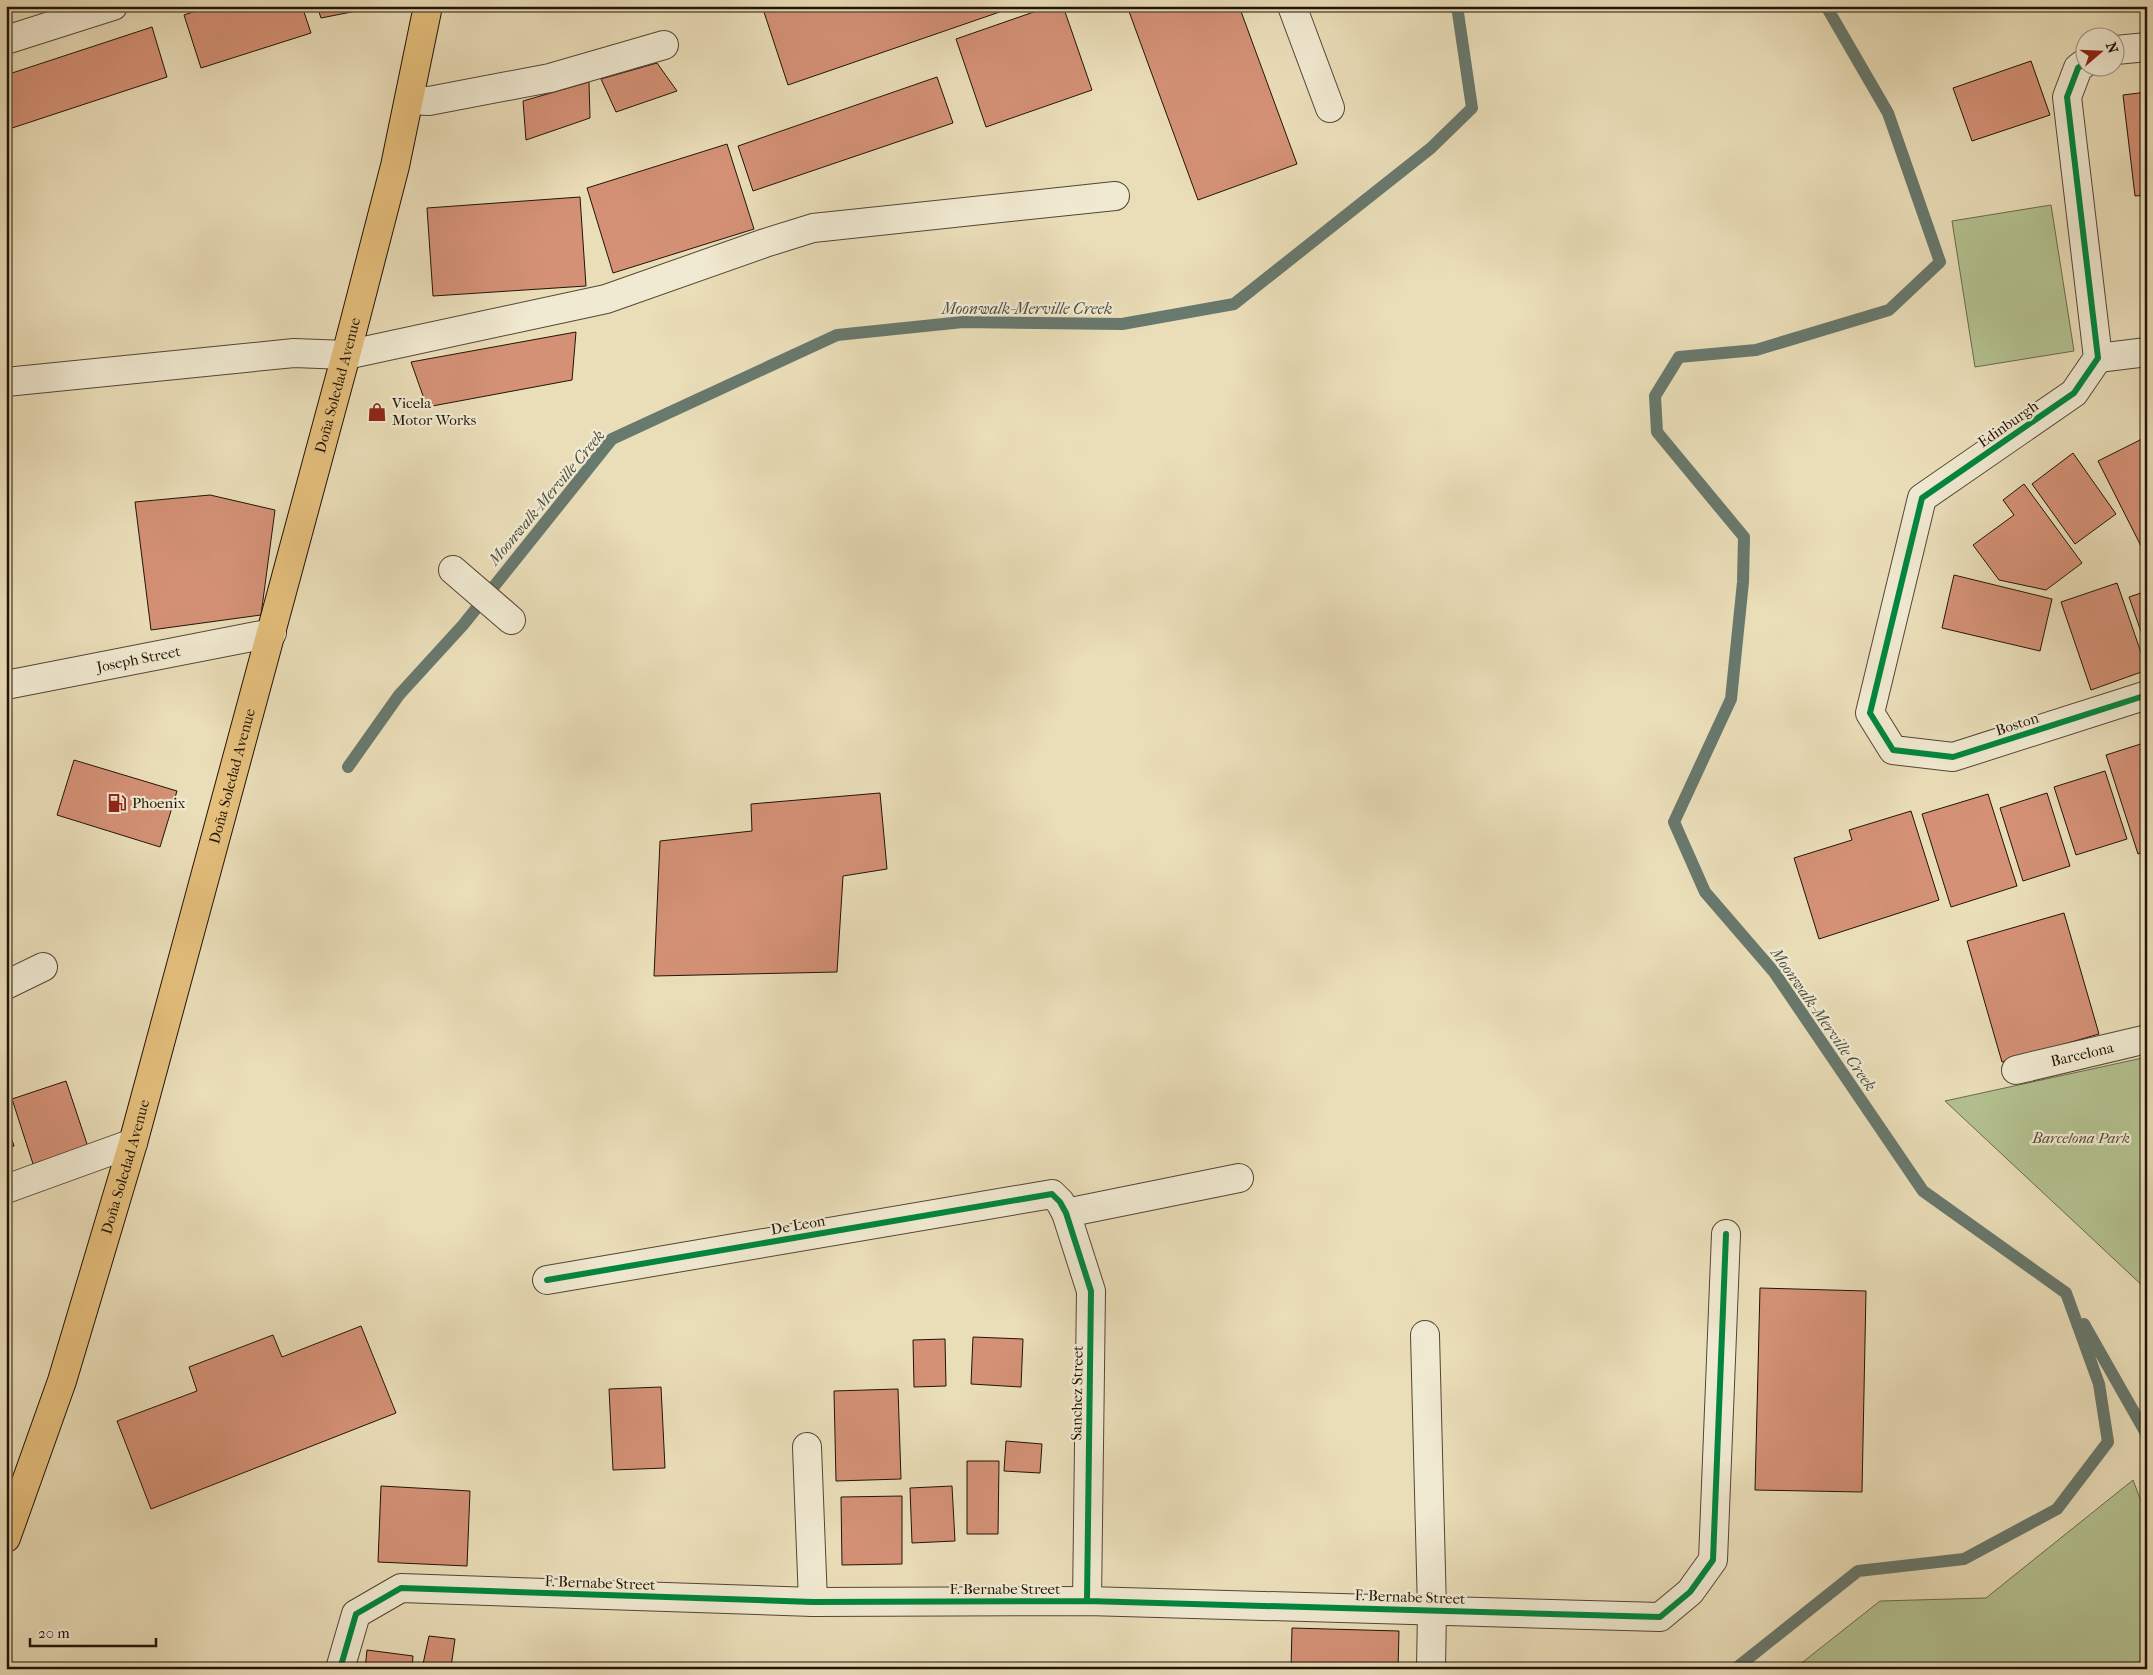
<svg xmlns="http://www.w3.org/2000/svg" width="2153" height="1675" font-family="'IM FELL French Canon',serif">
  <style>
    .green { fill: #b4c291; stroke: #6a6b4c }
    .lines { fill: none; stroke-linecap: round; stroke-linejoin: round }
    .stream { stroke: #68796e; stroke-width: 12 }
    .building { fill: #d49176; stroke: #211407 }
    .minor-casing { stroke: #534634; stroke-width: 30 }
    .major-casing { stroke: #211407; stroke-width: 30 }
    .minor { stroke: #f1ead2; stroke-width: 28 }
    .major { stroke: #e5bf7c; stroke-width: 28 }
    .cycleway-casing { stroke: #f1ead2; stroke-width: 9 }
    .cycleway { stroke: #00873e; stroke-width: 6 }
    .labels { text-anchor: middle; stroke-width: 4.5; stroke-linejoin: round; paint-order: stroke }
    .street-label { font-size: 15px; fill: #211407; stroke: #f1ead2 }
    .poi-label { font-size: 15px; fill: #211407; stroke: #f1ead2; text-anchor: start }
    .park-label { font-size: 15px; font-style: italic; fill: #545137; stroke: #f1ead2 }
    .water-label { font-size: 16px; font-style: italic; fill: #4b4f43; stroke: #f1ead2 }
  </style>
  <rect width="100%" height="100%" fill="#eadeb9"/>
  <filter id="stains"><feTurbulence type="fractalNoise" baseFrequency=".004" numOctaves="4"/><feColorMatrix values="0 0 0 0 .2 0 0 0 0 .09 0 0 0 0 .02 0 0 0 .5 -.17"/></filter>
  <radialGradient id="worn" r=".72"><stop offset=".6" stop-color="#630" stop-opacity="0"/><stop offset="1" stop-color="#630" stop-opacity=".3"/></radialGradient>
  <path class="green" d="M2051 205 2074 351 1975 367 1952 221Z
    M2147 1057V1299L2146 1289 1945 1101Z
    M2133 1480 2147 1517V1669H1794L1880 1601 1986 1598Z"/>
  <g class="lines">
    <path class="stream" d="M348 767 399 695 463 625 612 439 837 335 963 322 1122 324 1234 304 1431 148 1472 108 1457 6
      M2084 1324 2147 1435
      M1735 1669 1858 1571 1964 1559 2057 1509 2108 1442 2099 1384 2066 1293 1923 1191 1774 972 1705 892 1674 822 1731 699 1743 582 1744 537 1657 432 1655 396 1679 357 1756 350 1889 310 1940 262 1888 113 1826 6"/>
  </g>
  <path class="building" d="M210 6H302L311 33 201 68 184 15Z
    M317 6H371L372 8 321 18Z
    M762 6H1017L788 85Z
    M1051 6H1063L1092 90 986 127 956 39Z
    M1127 6H1239L1297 164 1198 200Z
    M152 27 167 77 6 130V75Z
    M2031 61 2050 115 1972 141 1953 88Z
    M657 63 677 91 616 112 601 79Z
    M937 77 953 123 753 191 738 146Z
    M589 82 590 118 526 140 523 101Z
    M2147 92V195L2135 196 2123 95Z
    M727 144 754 229 613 273 587 188Z
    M580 197 586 286 433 296 427 208Z
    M576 332 572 380 427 407 411 362Z
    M2144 438 2147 443V543L2141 546 2098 461Z
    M2073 453 2116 514 2075 544 2032 484Z
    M2024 484 2082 563 2046 590 1999 580 1973 545 2014 515 2003 500Z
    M210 495 275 510 261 615 151 630 135 502Z
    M1954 575 2052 599 2040 651 1942 628Z
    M2117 583 2147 670 2091 690 2061 602Z
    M2147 591V649L2129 597Z
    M2147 742V851L2138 854 2106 755Z
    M74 760 177 791 160 847 57 815Z
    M2105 771 2127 839 2076 855 2054 787Z
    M880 793 887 869 843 876 837 972 654 976 660 841 752 831 751 804Z
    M2047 793 2070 866 2023 881 2000 808Z
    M1988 794 2017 886 1951 907 1922 814Z
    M1911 811 1939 900 1819 939 1794 858 1852 840 1849 830Z
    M2064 913 2099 1034 2002 1062 1967 941Z
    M66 1081 88 1147 33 1164 12 1099Z
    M6 1121 14 1146 6 1149Z
    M1760 1288 1866 1291 1862 1492 1755 1490Z
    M361 1326 396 1413 151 1509 117 1421 197 1391 189 1367 273 1335 282 1357Z
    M973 1337 1023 1339 1021 1387 971 1384Z
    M945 1339 946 1386 914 1387 913 1340Z
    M661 1387 665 1468 613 1470 609 1389Z
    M898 1389 901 1479 836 1481 834 1391Z
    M1006 1441 1042 1444 1040 1473 1004 1471Z
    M967 1461H999L998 1534H967Z
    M381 1486 470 1491 467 1566 378 1562Z
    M952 1486 955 1541 912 1543 910 1488Z
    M902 1496V1564L842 1565 841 1497Z
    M1292 1628 1399 1631 1398 1669H1291Z
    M429 1636 455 1639 451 1667 423 1664Z
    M367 1650 413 1656 412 1669H365Z"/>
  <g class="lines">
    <g class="minor-casing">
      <g id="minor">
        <path d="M1292 6 1330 108"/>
        <path d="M6 40 113 6"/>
        <path d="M2116 50 2147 47"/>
        <path d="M2086 62 2078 68 2067 97 2098 358 2074 393 1922 498 1870 713 1893 750 1953 757 2147 695"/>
        <path d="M409 100 429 101 550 78 664 45"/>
        <path d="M2098 358 2147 352"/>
        <path d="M6 382 294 353 346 355 606 299 765 243 813 228 1115 196"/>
        <path d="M453 570 511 620"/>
        <path id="s1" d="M6 685 272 633"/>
        <path d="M6 985 43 967"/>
        <path id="s2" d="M2016 1070 2147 1039"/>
        <path d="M6 1189 133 1143"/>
        <path d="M1066 1213 1239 1178"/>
        <path d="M547 1280 1052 1194 1060 1202 1066 1213 1091 1291 1087 1601"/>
        <path d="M1425 1335 1432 1610 1431 1669"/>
        <path d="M807 1447 813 1602"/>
        <path d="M340 1669 356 1614 401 1588 813 1602 1087 1601 1660 1617 1690 1592 1713 1560 1726 1234"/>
      </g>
    </g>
    <g class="major-casing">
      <g id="major">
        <path id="s3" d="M6 1538 62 1381 133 1143 346 355 395 166 428 6"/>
      </g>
    </g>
    <use href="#minor" class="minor"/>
    <use href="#major" class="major"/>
    <g class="cycleway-casing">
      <path id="cycleway" d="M2086 62 2078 68 2067 97 2098 358 2074 393 1922 498 1870 713 1893 750 1953 757 2147 695
        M547 1280 1052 1194 1060 1202 1066 1213 1091 1291 1087 1601
        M340 1669 356 1614 401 1588 813 1602 1087 1601 1660 1617 1690 1592 1713 1560 1726 1234"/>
    </g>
    <use href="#cycleway" class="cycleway"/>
  </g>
  <defs>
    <g id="shop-bare" transform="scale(1.5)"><path d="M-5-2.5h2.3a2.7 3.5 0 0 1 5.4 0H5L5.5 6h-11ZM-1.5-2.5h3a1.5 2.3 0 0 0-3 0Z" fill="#8f2418" stroke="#f1ead2" stroke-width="2.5" paint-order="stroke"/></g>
    <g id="fuel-bare" transform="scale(1.5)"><path d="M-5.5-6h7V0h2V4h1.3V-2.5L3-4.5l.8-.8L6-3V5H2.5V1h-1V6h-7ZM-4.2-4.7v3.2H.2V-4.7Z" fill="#8f2418" stroke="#f1ead2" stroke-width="2.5" paint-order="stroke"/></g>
  </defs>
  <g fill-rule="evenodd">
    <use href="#shop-bare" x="377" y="412"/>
    <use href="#fuel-bare" x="117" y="803"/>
  </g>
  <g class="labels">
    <g class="street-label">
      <text dy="5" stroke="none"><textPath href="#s3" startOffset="1200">Doña Soledad Avenue</textPath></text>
      <text transform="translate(2008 424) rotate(-35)" y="5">Edinburgh</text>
      <text dy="5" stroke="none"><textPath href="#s1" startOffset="135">Joseph Street</textPath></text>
      <text transform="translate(2017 724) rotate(-18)" y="5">Boston</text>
      <text dy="5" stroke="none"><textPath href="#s3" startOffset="795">Doña Soledad Avenue</textPath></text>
      <text dy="5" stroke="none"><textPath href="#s2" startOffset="68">Barcelona</textPath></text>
      <text dy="5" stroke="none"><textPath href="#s3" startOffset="390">Doña Soledad Avenue</textPath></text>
      <text transform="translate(798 1225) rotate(-10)" y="5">De Leon</text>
      <text transform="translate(1077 1393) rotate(-89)" y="5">Sanchez Street</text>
      <text transform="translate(600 1583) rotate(2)" y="5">F. Bernabe Street</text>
      <text x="1005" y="1594">F. Bernabe Street</text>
      <text transform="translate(1410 1597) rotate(2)" y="5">F. Bernabe Street</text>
    </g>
    <g class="poi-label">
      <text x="392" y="408">Vicela<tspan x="392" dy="17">Motor Works</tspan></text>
      <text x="132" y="808">Phoenix</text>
    </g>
    <g class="park-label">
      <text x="2081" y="1143">Barcelona Park</text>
    </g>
    <g class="water-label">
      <text x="1027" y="314">Moonwalk-Merville Creek</text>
      <text transform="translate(546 497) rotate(-50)" y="6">Moonwalk-Merville Creek</text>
      <text transform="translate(1824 1019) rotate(55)" y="6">Moonwalk-Merville Creek</text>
    </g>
  </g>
  <rect width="2153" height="1675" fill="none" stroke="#eadeb9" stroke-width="25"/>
  <rect x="8" y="8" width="2138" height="1660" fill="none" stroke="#211407" stroke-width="2.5"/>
  <rect x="12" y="12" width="2128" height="1650" fill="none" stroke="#211407"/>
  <g transform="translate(2100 52) rotate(71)"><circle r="24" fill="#f1ead2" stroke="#9e9481"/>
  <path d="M0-4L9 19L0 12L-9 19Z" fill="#8f2418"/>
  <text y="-8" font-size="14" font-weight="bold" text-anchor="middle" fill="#211407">N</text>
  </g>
  <path d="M30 1638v8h126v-8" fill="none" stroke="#211407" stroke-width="2.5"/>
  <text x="38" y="1638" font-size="15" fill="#211407" stroke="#f1ead2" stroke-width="4" paint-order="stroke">20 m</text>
  <rect width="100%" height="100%" filter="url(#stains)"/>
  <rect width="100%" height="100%" fill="url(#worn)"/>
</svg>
